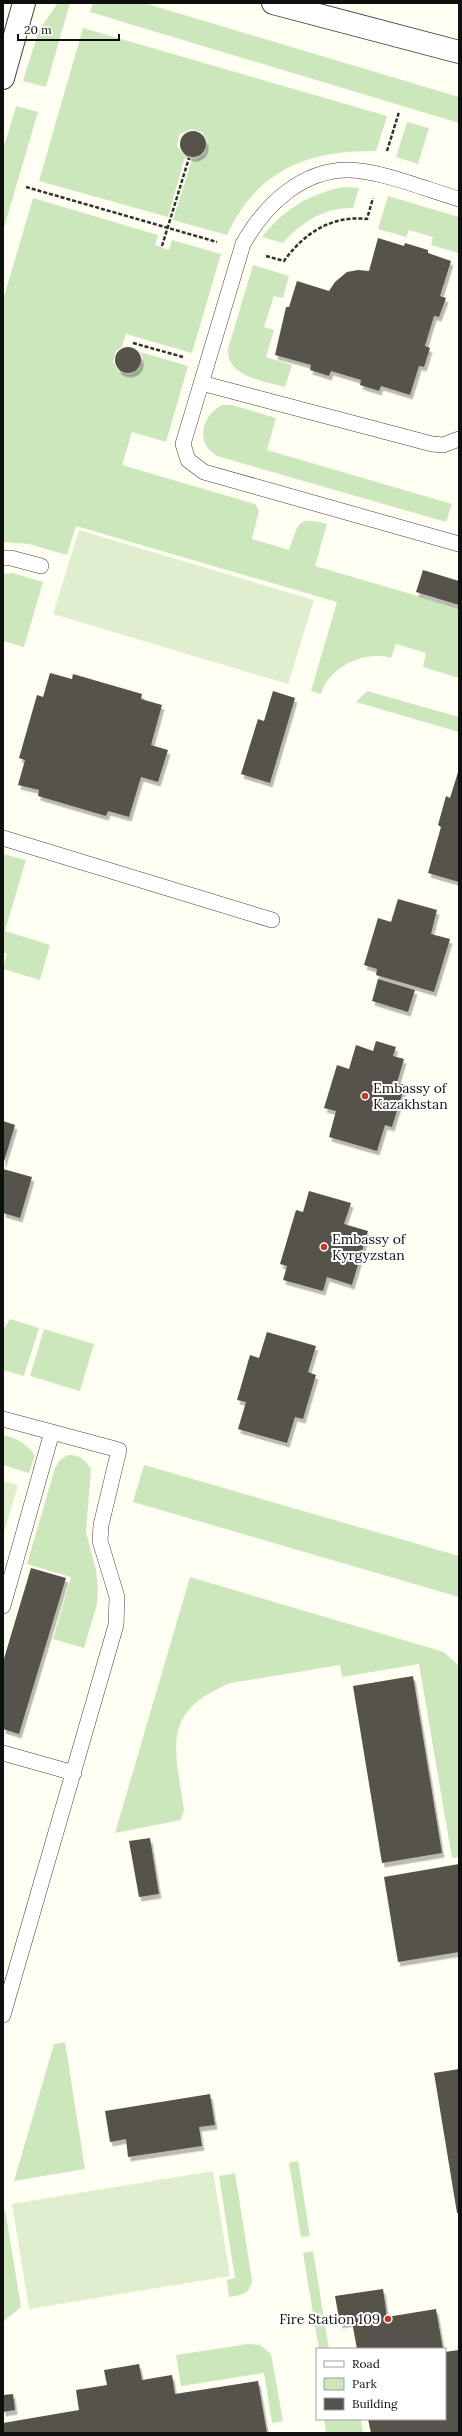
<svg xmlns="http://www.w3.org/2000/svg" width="462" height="2436" font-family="Lora,serif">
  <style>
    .green { fill: #cde7bd }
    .pitch { fill: #dfefce }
    .building { fill: #57524c; filter: url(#shadow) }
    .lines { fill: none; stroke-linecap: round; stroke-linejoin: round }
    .service-casing { stroke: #424242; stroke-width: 16 }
    .minor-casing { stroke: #424242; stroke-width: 24 }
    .path { stroke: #313131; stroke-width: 2.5; stroke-dasharray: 4 2; stroke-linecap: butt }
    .service { stroke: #fff; stroke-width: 15 }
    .minor { stroke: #fff; stroke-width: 22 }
    .poi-dot { fill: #b73c2f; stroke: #fff; stroke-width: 1.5 }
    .labels { text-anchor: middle; stroke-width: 4; stroke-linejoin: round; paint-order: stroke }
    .poi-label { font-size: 14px; fill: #0f0f0f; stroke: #fff; text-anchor: start }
  </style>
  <defs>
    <filter id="shadow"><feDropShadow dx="2.5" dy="4.5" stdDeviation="0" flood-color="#0004"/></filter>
  </defs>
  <rect width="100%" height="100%" fill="#fefef2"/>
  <path class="green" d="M58 3H70L46 87 23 81 39 30Z
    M93 3H144L459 97V123L90 12Z
    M83 28 387 116 376 151C308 150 257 170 227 235L173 220 192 159 195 160 205 154 208 142 202 132 191 129 180 134 177 146 185 157 168 217 39 181Z
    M16 106 38 112 3 231V150Z
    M407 122 429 128 418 164 396 157Z
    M343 187 359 188 353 208C325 207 301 222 283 243L262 237C283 210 309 194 343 187Z
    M388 196 459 217 458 253 431 245 433 237 409 230 406 237 378 229Z
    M33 198 158 235 155 245 169 250 172 240 221 254 192 353 126 334 122 347 116 351 113 362 119 372 130 375 140 369 143 358 140 352 188 366 166 442 132 432 122 465 255 504 259 511 252 539 289 550C299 525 295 515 327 524L315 566 459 608V678L423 667 426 653 396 644 391 658C364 650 329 667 321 694L311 691 337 602 76 526 67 555 29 544 3 542V300Z
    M253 265 289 276 283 298 274 296 264 327 274 330 266 357 292 365 285 387C265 381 226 377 228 349Z
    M222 405H232L276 418 267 450 452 504 446 522 217 456C195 443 201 416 222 405Z
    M12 573 43 582 24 647 3 641V574Z
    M367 691 459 717V732L356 702Z
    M3 854 26 860 5 931 50 945 40 980 3 969 7 954 3 952Z
    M10 1319 39 1328 24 1376 3 1370V1330Z
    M44 1329 94 1344 80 1391 30 1376Z
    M3 1435C17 1438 27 1444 35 1455L29 1473 3 1465Z
    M68 1455C80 1455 85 1459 91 1469L86 1532 96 1570 98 1588 97 1604 84 1648 53 1639 71 1577 27 1564 55 1468 60 1460Z
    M144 1465 459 1556V1597L133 1502Z
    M190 1577 444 1652 459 1666V1857L452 1858 419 1664 342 1677 340 1665 231 1683C160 1711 175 1748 184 1810L181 1820 115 1833Z
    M65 2042 85 2169 14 2181 54 2044Z
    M298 2161 310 2236 301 2237 289 2163Z
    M235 2173 252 2280C251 2294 241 2295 229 2297L227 2280 235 2278 219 2176Z
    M5 2209 21 2307 3 2322V2217Z
    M313 2251 329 2349H319L303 2253Z
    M248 2344 260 2345 271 2354 283 2421 272 2423 264 2373 181 2386 176 2355Z
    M324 2419H361L363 2433H326Z"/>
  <path class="pitch" d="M79 530 314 600 288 684 53 614Z
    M3 1481 18 1485 3 1536Z
    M213 2171 230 2276 29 2309 12 2204Z"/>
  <path class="building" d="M180 144a13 13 0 1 1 26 0a13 13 0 1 1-26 0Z
    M378 238 404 246 405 243 428 250V253L451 261 440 296 446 298 439 317 434 316 425 346 430 348 424 367 419 366 410 395 381 386 379 391 360 385 361 380 331 371 329 376 310 370 311 365 275 355 286 307H289L297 281 329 291 335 282 347 272 358 270 369 271Z
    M115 360a13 13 0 1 1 26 0a13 13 0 1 1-26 0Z
    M423 570 459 581V605L416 592Z
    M50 673 72 679 73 674 142 694 141 699 162 705 151 745 168 750 158 782 141 777 129 817 108 811 106 816 38 796 39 790 18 785 25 760 19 758 37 695 43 697Z
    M273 691 295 698 270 783 241 774 258 719 264 721Z
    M459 769V882L428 873 441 827 438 825 446 796 450 798Z
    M398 899 437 910 431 934 450 939 434 992 376 975 377 969 364 965 378 918 391 922Z
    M378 979 415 990 408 1012 372 1001Z
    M376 1041 396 1047 393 1056 404 1059 397 1083 405 1085 392 1127 385 1125 377 1151 329 1137 336 1111 324 1108 337 1065 349 1069 356 1045 373 1051Z
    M3 1121 15 1125 3 1165Z
    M3 1169 32 1177 20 1218 3 1213Z
    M309 1191 351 1203 344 1224 368 1231 352 1285 327 1277 323 1291 283 1280 287 1266 280 1264 296 1210 303 1212Z
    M267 1332 316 1346 308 1372 316 1375 303 1419 295 1417 287 1443 238 1429 246 1402 237 1400 250 1355 259 1358Z
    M31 1568 66 1578 19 1734 3 1729V1662Z
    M413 1676 442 1853 382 1863 353 1686Z
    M150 1838 159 1894 139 1897 129 1841Z
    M459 1864V1952L398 1962 384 1877Z
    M459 2069V2213H457L434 2073Z
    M210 2094 215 2125 199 2127 202 2146 128 2157 126 2139 110 2142 105 2111Z
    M383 2289 387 2317 436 2309 443 2349H357L352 2322 340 2324 335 2296Z
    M459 2350V2433H371L368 2419H445V2352Z
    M139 2364 142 2380 172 2375 175 2394 258 2381 267 2433H3V2423L79 2410 76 2390 107 2385 104 2370Z
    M13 2394 15 2410 3 2412V2395Z"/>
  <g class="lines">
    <g class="service-casing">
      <path id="service" d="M459 199C428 190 382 171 350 170 302 169 265 205 243 244L183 444 188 460 204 472 459 544
        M201 383 432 444 443 445 459 439
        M3 558H11L41 566
        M3 838 272 920
        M3 1419 119 1450 101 1525 100 1541 117 1597 116 1625 3 2015
        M3 1606 52 1432
        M3 1753 74 1773"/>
    </g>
    <g class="minor-casing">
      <path id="minor" d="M273 3 459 52
        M3 78 24 3"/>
    </g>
    <path class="path" d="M387 151 399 112
      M26 187 217 242
      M162 246 189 158
      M266 256 284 261C304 233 332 215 367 219L373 198
      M133 343 183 357"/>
    <use href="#service" class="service"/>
    <use href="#minor" class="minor"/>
  </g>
  <g class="poi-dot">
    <circle cx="365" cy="1096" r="4"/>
    <circle cx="324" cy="1247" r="4"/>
    <circle cx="388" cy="2319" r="4"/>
  </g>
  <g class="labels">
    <g class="poi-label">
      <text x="373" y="1093">Embassy of<tspan x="373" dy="16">Kazakhstan</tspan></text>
      <text x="332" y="1244">Embassy of<tspan x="332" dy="16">Kyrgyzstan</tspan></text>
      <text x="380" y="2324" text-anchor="end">Fire Station 109</text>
    </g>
  </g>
  <rect width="462" height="2436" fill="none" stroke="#0f0f0f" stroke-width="8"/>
  <rect x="316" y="2348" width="130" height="72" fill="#ffffff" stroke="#9f9f9f"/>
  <rect x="324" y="2361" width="20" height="6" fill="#ffffff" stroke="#9f9f9f"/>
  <text x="352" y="2368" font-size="12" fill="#0f0f0f">Road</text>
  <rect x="324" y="2378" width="20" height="12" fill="#cde7bd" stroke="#9f9f9f"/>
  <text x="352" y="2388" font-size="12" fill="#0f0f0f">Park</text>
  <rect x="324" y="2398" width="20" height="12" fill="#57524c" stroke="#9f9f9f"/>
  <text x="352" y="2408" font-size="12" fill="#0f0f0f">Building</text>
  <path d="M18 34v6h101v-6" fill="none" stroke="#0f0f0f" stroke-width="2"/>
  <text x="24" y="34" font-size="12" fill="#0f0f0f" stroke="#ffffff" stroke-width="3" paint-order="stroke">20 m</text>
</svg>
